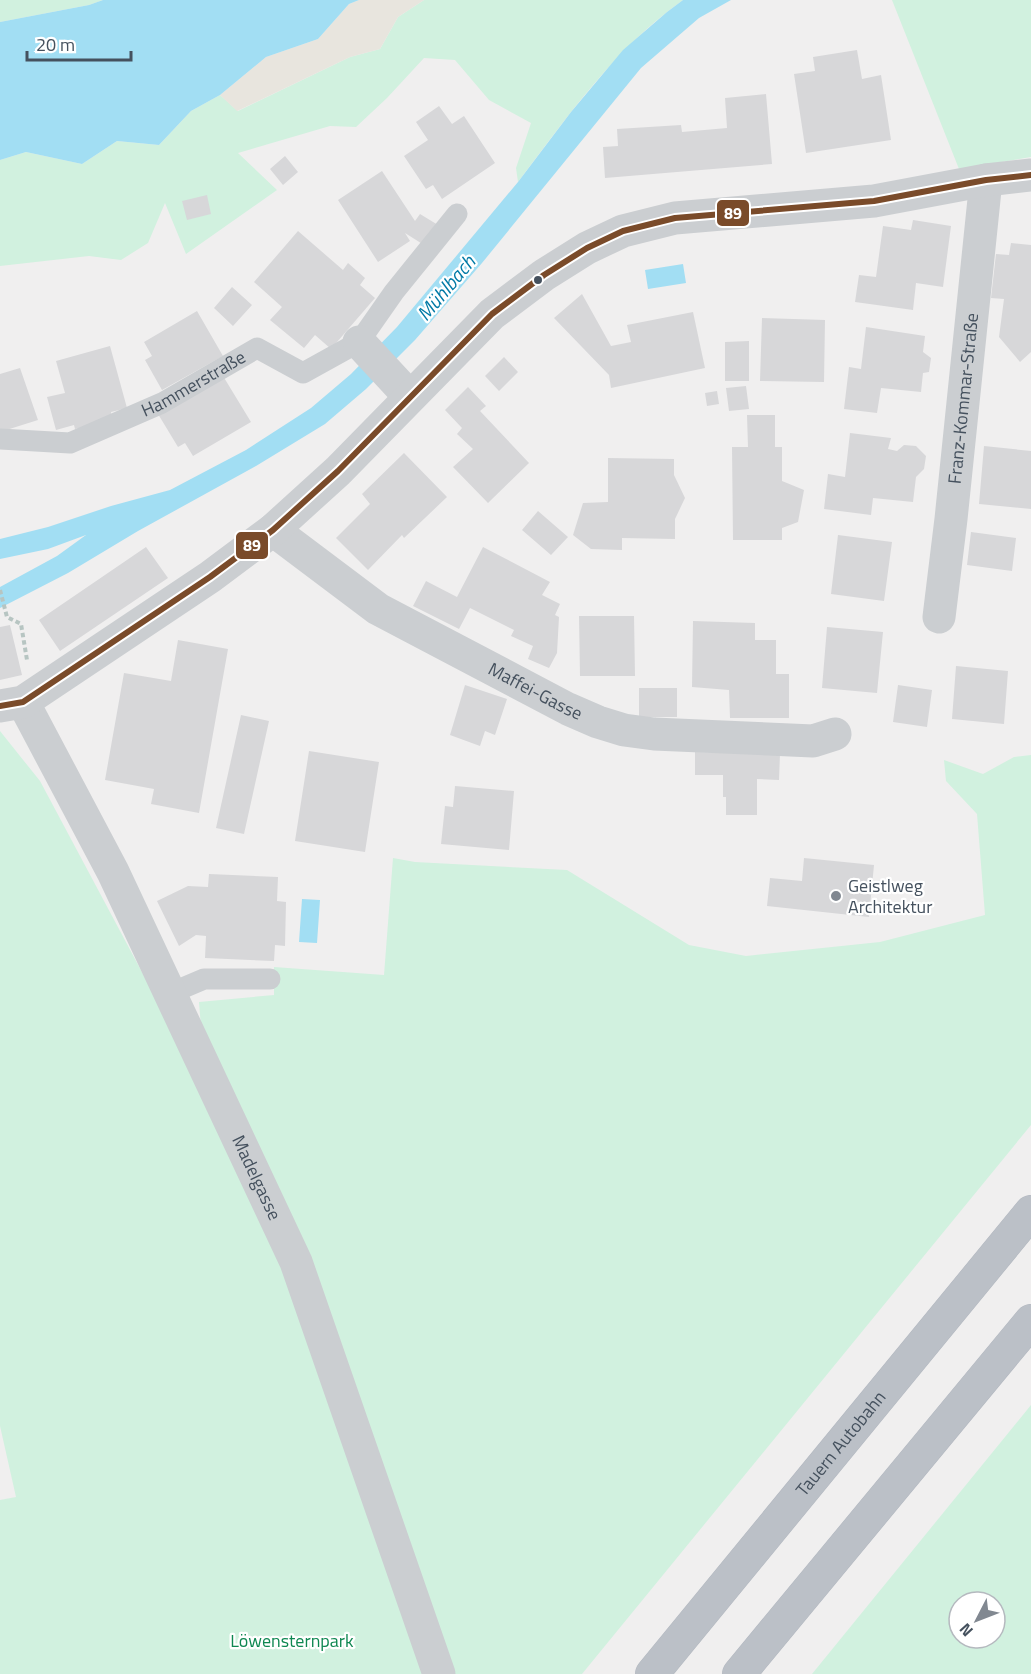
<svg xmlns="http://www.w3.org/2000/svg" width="1031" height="1674" font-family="'Titillium Web',sans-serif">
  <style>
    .green { fill: #d1f1df; fill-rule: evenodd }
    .sand { fill: #e8e5de }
    .water { fill: #a2def3 }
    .building { fill: #d7d7d9 }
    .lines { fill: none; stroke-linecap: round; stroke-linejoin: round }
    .motorway-casing { stroke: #b3b8c0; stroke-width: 34 }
    .path { stroke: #b7c5c2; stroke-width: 4; stroke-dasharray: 4.5 3; stroke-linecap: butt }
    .service { stroke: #cbced1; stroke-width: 21 }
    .minor { stroke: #cbced1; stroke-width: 33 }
    .tertiary { stroke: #cbced1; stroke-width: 33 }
    .motorway { stroke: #bbc0c7; stroke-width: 33 }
    .bus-1-casing { stroke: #fff; stroke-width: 10 }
    .bus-1 { stroke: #7a4b2a; stroke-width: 6 }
    .bus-dot { fill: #45515e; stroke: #fff; stroke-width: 2 }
    .poi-dot { fill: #818891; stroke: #fff; stroke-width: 2 }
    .labels { text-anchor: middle; stroke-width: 4.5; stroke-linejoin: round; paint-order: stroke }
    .street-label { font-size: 18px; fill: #45515e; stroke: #fff }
    .poi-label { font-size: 18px; fill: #45515e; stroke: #fff; text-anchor: start }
    .park-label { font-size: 18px; fill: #0e8751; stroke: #fff }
    .water-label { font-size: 20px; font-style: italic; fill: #027aa6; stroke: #fff }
    .line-badge { stroke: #fff; stroke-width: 2 }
    .badge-label { font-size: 16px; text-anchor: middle; font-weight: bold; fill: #fff }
  </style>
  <rect width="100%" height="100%" fill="#f0efef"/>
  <path class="green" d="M0 0H103L89 5 0 22Z
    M424 0H683C615 48 567 117 518 182L516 168 531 123 489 100 455 60 424 58 387 98 356 127 330 126 238 153 277 190 186 254 165 203 148 243 121 260 89 256 0 266V160L26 152 82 164 117 141 159 145 191 111 220 95 238 111 350 57 380 49 398 17Z
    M892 0H1031V157L959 169Z
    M0 731 40 781 175 1034 283 1263 428 1674H0V1500L16 1497 0 1426Z
    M1031 755V1125L582 1674H453L201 1027 199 1002 274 995V967L384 975 393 858 415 862 567 870 689 945 746 956 880 942 985 915 977 814 946 781 944 760 983 774 1014 757Z
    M1031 1405V1674H812ZM959 1602H995V1638H959Z"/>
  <path class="sand" d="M359 0H424L398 17 380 49 350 57 237 111 220 95 266 57 318 39 349 4Z"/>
  <path class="water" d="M103 0H359L349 4 318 39 266 57 220 95 191 111 159 145 117 141 82 164 26 152 0 160V22L89 5Z
    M683 0H731L699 18 641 68 482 263 415 340 366 389 325 424 256 466 138 531 68 573 0 608V587L57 556 86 535 48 549 0 559V539L48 527 111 506 170 490 246 450 311 408 351 374 397 327 518 182 571 112 623 50 667 12Z
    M683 264 686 283 648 289 645 270Z
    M302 899 320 900 317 943 299 942Z"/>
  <path class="building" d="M857 50 862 79 881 75 891 140 806 153 794 74 815 71 813 57Z
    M766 94 772 164 605 178 603 147 618 146 617 129 681 125 682 132 727 128 725 98Z
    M439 106 452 124 464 116 495 163 442 199 433 185 426 189 404 156 428 140 416 122Z
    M285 156 298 172 283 185 270 169Z
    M382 171 415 221 420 214 438 225 424 245 405 233 410 241 378 262 338 200Z
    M207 195 211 214 187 220 182 201Z
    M913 220 951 226 943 287 916 283 913 310 855 302 859 275 876 277 883 226 911 230Z
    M298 231 343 270 348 263 365 278 360 285 375 298 331 349 315 335 304 348 270 320 282 307 254 282Z
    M1011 243 1031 245V352L1020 362 999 337 1004 299 991 298 996 254 1009 255Z
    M232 287 252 305 233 326 214 308Z
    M582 294 611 346 631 342 627 325 693 312 705 368 611 388 609 375 554 318Z
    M197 311 223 356 162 390 145 360 152 356 144 342Z
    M762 318 825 320 824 382 760 381Z
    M866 327 925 336 923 352 931 358 929 372 923 373 921 392 881 388 877 413 844 409 849 367 861 369Z
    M749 341V381H725V342Z
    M110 346 127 408 111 412 112 420 75 429 74 425 56 430 47 397 65 393 56 361Z
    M504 357 518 372 499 391 485 376Z
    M20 368 38 420 0 432V374Z
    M223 376 251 422 193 456 185 443 178 447 158 414Z
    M746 386 749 409 729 411 726 388Z
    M468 387 486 406 480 411 529 463 488 503 453 467 473 449 457 434 462 428 445 410Z
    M717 391 719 404 707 406 705 393Z
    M747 415H775V447H782V481L804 490 798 522 782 528V540H733L732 447H748Z
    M850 433 891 438 888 449 897 451 904 445 916 446 926 456 924 469 916 477 913 502 873 498 871 515 824 509 828 474 845 477Z
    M984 446 1031 451V509L979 504Z
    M404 453 447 497 404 538 402 535 368 570 336 538 370 504 362 494Z
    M608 458 674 459V475L685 498 675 519V539L622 538V550L591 549 573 535 583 503 608 502Z
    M538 511 568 537 551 555 522 530Z
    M971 532 1016 538 1012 571 967 565Z
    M838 535 892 542 884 601 831 594Z
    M146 547 168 578 60 651 39 620Z
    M483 547 550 582 542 595 560 604 555 615 559 617 557 653 549 668 528 659 533 646 511 636 514 630 470 608 459 629 413 606 426 581 457 597Z
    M579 616H634L635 676H580Z
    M693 621 755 623V640H776V674H789V718H730L729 690 692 687Z
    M10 625 22 675 0 680V627Z
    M827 627 883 632 877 693 822 688Z
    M178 640 228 649 199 813 151 804 154 789 105 780 124 673 171 681Z
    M956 666 1008 671 1004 724 952 719Z
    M465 685 507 699 495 735 485 731 480 746 450 735Z
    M898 685 932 690 927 727 893 722Z
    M639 688H677V717H639Z
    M241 715 269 721 244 834 216 828Z
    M309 751 379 762 365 852 295 841Z
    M695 752 780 754 779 780 757 779V815H726V797H723V775H695Z
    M455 786 514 791 509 850 441 844 445 806 453 807Z
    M804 858 874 865 869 917 767 906 770 878 802 881Z
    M209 874 278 877 277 901 286 902 285 946 275 945 274 961 205 958 206 936 196 935 179 946 157 901 188 886 208 887Z"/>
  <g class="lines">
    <g class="motorway-casing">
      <g id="motorway">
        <path id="s5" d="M652 1674 1031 1212"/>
        <path d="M739 1674 1031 1321"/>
      </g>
    </g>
    <path class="path" d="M0 590 7 617 21 624 27 660"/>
    <g class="service">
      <path id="s1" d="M0 439 70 443 162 403 257 348 303 373 359 342 394 292 457 214"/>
      <path d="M171 993 204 979H270"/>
    </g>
    <g class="minor">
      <path d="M359 342 410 397"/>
      <path id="s2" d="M273 530 378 609 568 709 598 722 624 730 654 734 813 741 835 734"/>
      <path id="s3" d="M939 617 951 519 986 180"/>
      <path id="s4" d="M23 702 113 872 296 1262 439 1674"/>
    </g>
    <path class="tertiary" d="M0 706 23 702 210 577 273 530 338 471 492 314 544 275 587 248 623 231 675 218 874 201 986 180 1031 175"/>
    <use href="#motorway" class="motorway"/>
    <g class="bus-1-casing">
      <path id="bus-1" d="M0 706 23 702 210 577 273 530 338 471 492 314 544 275 587 248 623 231 675 218 874 201 986 180 1031 175"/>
    </g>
    <use href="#bus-1" class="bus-1"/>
  </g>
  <circle class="bus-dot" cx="538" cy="280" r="5"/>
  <circle class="poi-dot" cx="836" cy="896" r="6"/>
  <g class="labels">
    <g class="street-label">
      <text dy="6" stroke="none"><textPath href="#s1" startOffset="207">Hammerstraße</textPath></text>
      <text dy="6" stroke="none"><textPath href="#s3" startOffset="220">Franz-Kommar-Straße</textPath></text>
      <text dy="6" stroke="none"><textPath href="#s2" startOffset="309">Maffei-Gasse</textPath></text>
      <text dy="6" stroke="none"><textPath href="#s4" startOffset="530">Madelgasse</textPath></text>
      <text dy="6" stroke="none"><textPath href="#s5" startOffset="298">Tauern Autobahn</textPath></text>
    </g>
    <g class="poi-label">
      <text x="848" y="892">Geistlweg<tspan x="848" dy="21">Architektur</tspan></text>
    </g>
    <g class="park-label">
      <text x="292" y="1647">Löwensternpark</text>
    </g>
    <g class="water-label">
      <text transform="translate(446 288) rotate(-50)" y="7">Mühlbach</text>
    </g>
  </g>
  <g class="line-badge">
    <rect x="716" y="199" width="34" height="28" rx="6" fill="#7a4b2a"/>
    <rect x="235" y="531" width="34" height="29" rx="6" fill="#7a4b2a"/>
  </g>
  <g class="badge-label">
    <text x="733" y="219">89</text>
    <text x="252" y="551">89</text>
  </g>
  <g transform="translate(977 1620) rotate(228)"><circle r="28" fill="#ffffff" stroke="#b5b9bf" stroke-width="1.5"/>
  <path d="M0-4.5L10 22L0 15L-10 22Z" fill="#818891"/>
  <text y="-9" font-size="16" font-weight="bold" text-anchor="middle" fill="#45515e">N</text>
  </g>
  <path d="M27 51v9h104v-9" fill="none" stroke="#45515e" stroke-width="3"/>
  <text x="36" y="51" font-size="18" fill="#45515e" stroke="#ffffff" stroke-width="4.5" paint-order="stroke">20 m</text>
</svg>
